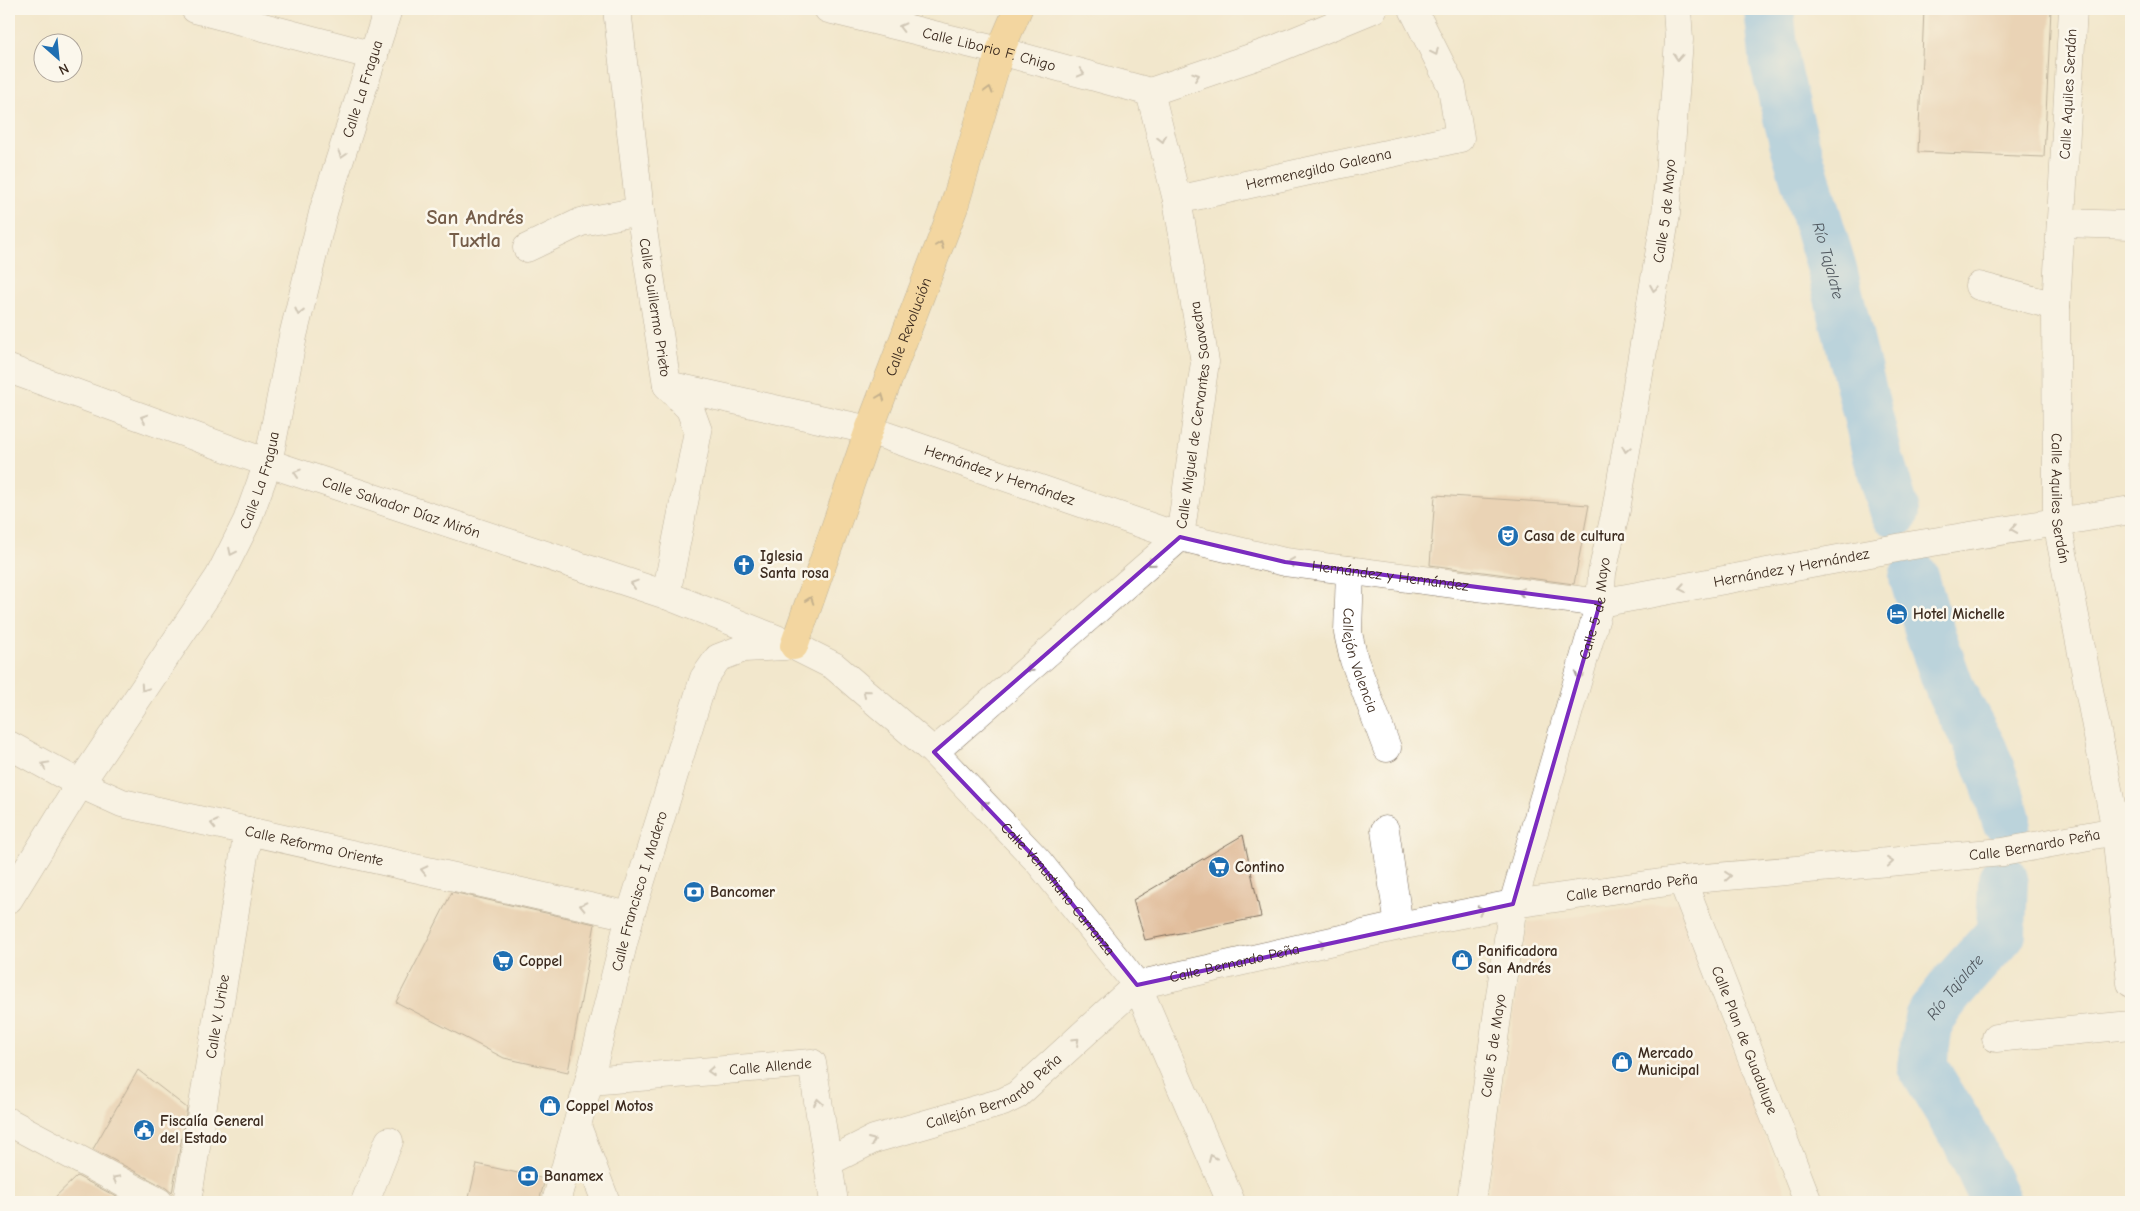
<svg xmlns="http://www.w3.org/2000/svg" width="2140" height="1211" font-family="'Comic Neue',sans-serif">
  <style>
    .built { fill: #f0d5bc }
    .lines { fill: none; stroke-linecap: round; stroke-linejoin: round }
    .river { stroke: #79baee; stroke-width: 50 }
    .building { fill: #e0bb99 }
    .minor-casing { stroke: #7b6c5b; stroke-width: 29 }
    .major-casing { stroke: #7b6c5b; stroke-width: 29 }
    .minor { stroke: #fff; stroke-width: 28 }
    .major { stroke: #f3c26a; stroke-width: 28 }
    .oneway { stroke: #a79f9a }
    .oneway2 { stroke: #8e6e40 }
    .marked { fill: none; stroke: #7b2cbf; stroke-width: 4; stroke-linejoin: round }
    .labels { text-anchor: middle; stroke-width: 5; stroke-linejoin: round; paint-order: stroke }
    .street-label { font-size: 15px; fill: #3b2a1e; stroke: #fbf7ec }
    .poi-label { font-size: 15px; font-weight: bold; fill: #3b2a1e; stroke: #fbf7ec; text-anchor: start }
    .water-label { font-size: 16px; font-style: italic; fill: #4e555c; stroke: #fbf7ec }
    .district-label { font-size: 20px; font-weight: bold; fill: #755d49; stroke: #fbf7ec }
  </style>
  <rect width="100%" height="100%" fill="#fbf7ec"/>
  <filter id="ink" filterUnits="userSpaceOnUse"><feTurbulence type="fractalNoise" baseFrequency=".02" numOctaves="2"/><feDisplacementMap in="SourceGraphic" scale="10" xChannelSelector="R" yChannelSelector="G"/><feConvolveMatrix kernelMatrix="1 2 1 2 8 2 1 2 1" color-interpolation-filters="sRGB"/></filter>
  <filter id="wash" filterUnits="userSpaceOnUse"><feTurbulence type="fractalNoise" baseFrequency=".0096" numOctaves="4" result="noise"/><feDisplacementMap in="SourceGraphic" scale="20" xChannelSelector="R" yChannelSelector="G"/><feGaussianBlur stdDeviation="1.12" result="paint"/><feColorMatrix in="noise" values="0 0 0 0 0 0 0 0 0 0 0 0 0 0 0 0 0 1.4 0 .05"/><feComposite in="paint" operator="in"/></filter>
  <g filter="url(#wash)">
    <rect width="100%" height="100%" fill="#f2e7cc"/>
    <path class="built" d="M1678 902 1789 1202H1487L1527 923Z"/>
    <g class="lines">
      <g class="river">
        <path id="s1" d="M1769 9 1775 64 1794 142 1832 269 1878 457 1895 512"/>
        <path d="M1914 577 1931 636 1951 692 1983 751 1997 788 2006 819"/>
        <path id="s2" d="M1996 1202 1967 1140 1922 1066 1929 1018 1955 984 2001 933 2003 879"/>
      </g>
    </g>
    <g id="blocks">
      <path class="building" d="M1924 9H2051L2044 157 1918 152Z
        M1435 495 1589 505 1574 584 1430 565Z
        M1243 835 1261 917 1145 940 1133 900Z
        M452 892 595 924 568 1072 504 1058 396 1002Z
        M138 1070 187 1108 172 1193 166 1188 93 1149Z
        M477 1164 545 1179 539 1202H468Z
        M77 1176 119 1198 114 1202H50Z"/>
    </g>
  </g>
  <g filter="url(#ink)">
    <use href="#blocks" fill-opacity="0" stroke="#7b6c5b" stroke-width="1"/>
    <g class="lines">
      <g class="minor-casing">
        <g id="minor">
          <path d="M195 9 374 56"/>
          <path id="s3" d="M617 9 640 211 667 385 690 409 698 431 666 595"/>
          <path id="s4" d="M828 9 1000 51 1150 92"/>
          <path id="s5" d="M2073 9 2056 306 2057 522 2116 831 2131 983"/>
          <path d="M1150 92 1271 51 1373 9"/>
          <path id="s6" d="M1177 200 1460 138 1452 87 1413 9"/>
          <path d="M2061 223 2131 225"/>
          <path d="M527 248 581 222 640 211"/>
          <path d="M1979 286 2056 306"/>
          <path id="s7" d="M9 369 268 463 666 595 794 646 834 666 934 752 1038 861 1137 985 1231 1202"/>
          <path id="s8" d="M667 385 869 430 1180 537 1285 562 1600 603 1908 546 2131 510"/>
          <path id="s9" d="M1350 570 1348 633 1354 660 1387 748"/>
          <path id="s10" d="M9 745 80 784 122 803 630 916"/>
          <path id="s11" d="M934 752 1180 537 1205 362 1177 200 1150 92"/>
          <path d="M1385 830 1399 926"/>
          <path id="s12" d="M1682 880 1808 1202"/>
          <path id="s13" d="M9 899 80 784 219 577 247 521 268 463 293 336 324 209 388 9"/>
          <path d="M1996 1038 2131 1025"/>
          <path id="s14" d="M589 1081 812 1063 834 1202"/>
          <path d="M9 1122 159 1202"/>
          <path d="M577 1126 606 1202"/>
          <path id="s15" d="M828 1162 874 1139 1003 1102 1017 1095 1137 985 1399 926 1513 904 1682 880 2003 852 2131 828"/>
          <path id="s16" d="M187 1202 248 831"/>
          <path d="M365 1202 389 1141"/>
          <path id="s17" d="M556 1202 589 1081 630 916 704 678 718 658 744 648 785 646"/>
          <path id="s18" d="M1471 1202 1513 904 1600 603 1602 573 1616 510 1666 214 1679 40 1677 9"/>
        </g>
      </g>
      <g class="major-casing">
        <g id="major">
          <path id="s19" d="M794 646 869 430 954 207 1000 51 1018 9"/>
        </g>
      </g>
      <use href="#minor" class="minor"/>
      <use href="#major" class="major"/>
    </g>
    <defs><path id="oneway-chevron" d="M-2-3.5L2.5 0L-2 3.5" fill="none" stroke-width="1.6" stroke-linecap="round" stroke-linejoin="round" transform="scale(1.25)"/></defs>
    <g class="oneway">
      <use href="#oneway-chevron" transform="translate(902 27) rotate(-166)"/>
      <use href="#oneway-chevron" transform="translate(1435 52) rotate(64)"/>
      <use href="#oneway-chevron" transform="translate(1678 57) rotate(94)"/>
      <use href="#oneway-chevron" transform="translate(1081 73) rotate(15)"/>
      <use href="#oneway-chevron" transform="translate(1196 76) rotate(-19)"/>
      <use href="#oneway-chevron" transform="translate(1162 139) rotate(76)"/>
      <use href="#oneway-chevron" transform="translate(342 155) rotate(108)"/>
      <use href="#oneway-chevron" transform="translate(1654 288) rotate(100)"/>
      <use href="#oneway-chevron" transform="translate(299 312) rotate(104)"/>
      <use href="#oneway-chevron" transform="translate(144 418) rotate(-160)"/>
      <use href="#oneway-chevron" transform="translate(1626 449) rotate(100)"/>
      <use href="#oneway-chevron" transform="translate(297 473) rotate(-162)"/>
      <use href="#oneway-chevron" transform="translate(2014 529) rotate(171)"/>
      <use href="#oneway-chevron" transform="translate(232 552) rotate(116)"/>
      <use href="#oneway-chevron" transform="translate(1291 562) rotate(-172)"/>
      <use href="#oneway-chevron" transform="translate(1151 563) rotate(139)"/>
      <use href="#oneway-chevron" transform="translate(634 584) rotate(-162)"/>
      <use href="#oneway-chevron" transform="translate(1682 588) rotate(170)"/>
      <use href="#oneway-chevron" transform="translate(1521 592) rotate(-172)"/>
      <use href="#oneway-chevron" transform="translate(1029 669) rotate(139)"/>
      <use href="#oneway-chevron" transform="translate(1579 676) rotate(106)"/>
      <use href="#oneway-chevron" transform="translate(144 688) rotate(124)"/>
      <use href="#oneway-chevron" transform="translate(866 693) rotate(-139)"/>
      <use href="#oneway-chevron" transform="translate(45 765) rotate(-151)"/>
      <use href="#oneway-chevron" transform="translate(984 804) rotate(-133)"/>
      <use href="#oneway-chevron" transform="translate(214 824) rotate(-167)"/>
      <use href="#oneway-chevron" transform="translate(1890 862) rotate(-5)"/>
      <use href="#oneway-chevron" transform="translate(424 870) rotate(-167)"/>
      <use href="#oneway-chevron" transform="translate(1728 876) rotate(-5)"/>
      <use href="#oneway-chevron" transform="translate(583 906) rotate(-167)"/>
      <use href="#oneway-chevron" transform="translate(1481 910) rotate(-11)"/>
      <use href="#oneway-chevron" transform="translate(1322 943) rotate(-13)"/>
      <use href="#oneway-chevron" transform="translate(1076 1041) rotate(-43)"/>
      <use href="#oneway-chevron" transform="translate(711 1071) rotate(176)"/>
      <use href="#oneway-chevron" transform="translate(818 1102) rotate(-99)"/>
      <use href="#oneway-chevron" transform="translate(872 1141) rotate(-23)"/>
      <use href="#oneway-chevron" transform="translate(1212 1158) rotate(-113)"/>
      <use href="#oneway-chevron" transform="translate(116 1179) rotate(-152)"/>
    </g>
    <g class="oneway2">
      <use href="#oneway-chevron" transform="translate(989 90) rotate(-74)"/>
      <use href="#oneway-chevron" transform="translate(940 245) rotate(-69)"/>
      <use href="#oneway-chevron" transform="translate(881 397) rotate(-69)"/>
      <use href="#oneway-chevron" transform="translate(810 600) rotate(-71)"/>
    </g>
  </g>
  <path d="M0 0H2140V1211H0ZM1180 537 1285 562 1600 603 1513 904 1137 985 1038 861 934 752Z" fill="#f2e7cc" fill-opacity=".55" fill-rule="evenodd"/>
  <path class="marked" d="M1180 537 1285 562 1600 603 1513 904 1137 985 1038 861 934 752Z"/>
  <defs>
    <g id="theatre-disc" transform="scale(1.125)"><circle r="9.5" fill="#1f6fb2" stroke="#fbf7ec"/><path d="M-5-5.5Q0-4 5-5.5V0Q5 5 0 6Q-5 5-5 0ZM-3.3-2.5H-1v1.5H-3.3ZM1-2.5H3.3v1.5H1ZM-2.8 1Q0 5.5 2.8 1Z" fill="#fff"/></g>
    <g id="church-disc" transform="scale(1.125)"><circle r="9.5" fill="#1f6fb2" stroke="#fbf7ec"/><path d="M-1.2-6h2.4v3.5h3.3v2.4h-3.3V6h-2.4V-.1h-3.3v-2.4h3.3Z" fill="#fff"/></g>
    <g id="hotel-disc" transform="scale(1.125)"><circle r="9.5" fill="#1f6fb2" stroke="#fbf7ec"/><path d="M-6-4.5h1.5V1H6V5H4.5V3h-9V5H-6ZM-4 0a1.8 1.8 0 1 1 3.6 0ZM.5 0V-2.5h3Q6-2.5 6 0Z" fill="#fff"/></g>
    <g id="supermarket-disc" transform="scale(1.125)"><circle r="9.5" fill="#1f6fb2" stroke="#fbf7ec"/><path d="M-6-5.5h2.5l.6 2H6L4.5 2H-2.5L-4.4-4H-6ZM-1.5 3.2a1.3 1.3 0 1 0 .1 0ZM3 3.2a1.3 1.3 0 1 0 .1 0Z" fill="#fff"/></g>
    <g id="bank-disc" transform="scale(1.125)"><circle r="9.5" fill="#1f6fb2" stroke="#fbf7ec"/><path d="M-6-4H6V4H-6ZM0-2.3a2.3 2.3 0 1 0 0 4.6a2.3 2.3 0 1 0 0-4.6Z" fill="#fff"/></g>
    <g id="shop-disc" transform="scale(1.125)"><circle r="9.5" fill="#1f6fb2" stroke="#fbf7ec"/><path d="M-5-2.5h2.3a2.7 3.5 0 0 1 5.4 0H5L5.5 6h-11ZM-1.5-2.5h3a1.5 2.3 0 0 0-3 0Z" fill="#fff"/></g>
    <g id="civic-disc" transform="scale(1.125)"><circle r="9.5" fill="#1f6fb2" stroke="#fbf7ec"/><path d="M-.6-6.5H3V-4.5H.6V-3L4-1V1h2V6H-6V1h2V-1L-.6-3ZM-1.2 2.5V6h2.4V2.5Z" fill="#fff"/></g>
  </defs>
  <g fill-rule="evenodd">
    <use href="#theatre-disc" x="1508" y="536"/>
    <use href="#church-disc" x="744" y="565"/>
    <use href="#hotel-disc" x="1897" y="614"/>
    <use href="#supermarket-disc" x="1219" y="867"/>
    <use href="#bank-disc" x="694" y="892"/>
    <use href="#shop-disc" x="1462" y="960"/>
    <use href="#supermarket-disc" x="503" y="961"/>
    <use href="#shop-disc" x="1622" y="1062"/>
    <use href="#shop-disc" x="550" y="1106"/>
    <use href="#civic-disc" x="144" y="1130"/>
    <use href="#bank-disc" x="528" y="1176"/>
  </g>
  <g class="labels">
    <g class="street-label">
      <text dy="5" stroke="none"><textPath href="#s4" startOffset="166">Calle Liborio F. Chigo</textPath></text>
      <text dy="5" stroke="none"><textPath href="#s13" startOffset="895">Calle La Fragua</textPath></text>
      <text transform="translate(2068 94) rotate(-87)" y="5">Calle Aquiles Serdán</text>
      <text dy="5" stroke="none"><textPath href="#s6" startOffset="145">Hermenegildo Galeana</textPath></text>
      <text dy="5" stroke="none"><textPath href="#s18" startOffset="1012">Calle 5 de Mayo</textPath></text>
      <text dy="5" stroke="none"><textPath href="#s3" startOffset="301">Calle Guillermo Prieto</textPath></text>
      <text dy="5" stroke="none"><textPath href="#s19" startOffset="339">Calle Revolución</textPath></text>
      <text dy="5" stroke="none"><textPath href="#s11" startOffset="450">Calle Miguel de Cervantes Saavedra</textPath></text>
      <text dy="5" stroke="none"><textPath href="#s8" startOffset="345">Hernández y Hernández</textPath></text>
      <text dy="5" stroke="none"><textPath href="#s13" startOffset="490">Calle La Fragua</textPath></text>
      <text dy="5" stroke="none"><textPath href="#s5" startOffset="490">Calle Aquiles Serdán</textPath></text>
      <text dy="5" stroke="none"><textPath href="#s7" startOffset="416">Calle Salvador Díaz Mirón</textPath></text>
      <text dy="5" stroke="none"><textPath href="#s8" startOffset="1156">Hernández y Hernández</textPath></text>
      <text dy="5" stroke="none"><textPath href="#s8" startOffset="750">Hernández y Hernández</textPath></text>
      <text dy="5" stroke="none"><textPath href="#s18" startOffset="608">Calle 5 de Mayo</textPath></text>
      <text dy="5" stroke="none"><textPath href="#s9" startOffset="92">Callejón Valencia</textPath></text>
      <text dy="5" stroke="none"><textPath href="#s15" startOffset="1274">Calle Bernardo Peña</textPath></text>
      <text dy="5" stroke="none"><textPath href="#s10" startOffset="324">Calle Reforma Oriente</textPath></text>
      <text dy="5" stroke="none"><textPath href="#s15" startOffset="869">Calle Bernardo Peña</textPath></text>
      <text dy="5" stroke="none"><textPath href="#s7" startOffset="1194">Calle Venustiano Carranza</textPath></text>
      <text dy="5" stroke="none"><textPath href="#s17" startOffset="322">Calle Francisco I. Madero</textPath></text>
      <text dy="5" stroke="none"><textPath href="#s15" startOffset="464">Calle Bernardo Peña</textPath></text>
      <text dy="5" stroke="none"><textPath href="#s16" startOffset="188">Calle V. Uribe</textPath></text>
      <text dy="5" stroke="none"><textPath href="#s12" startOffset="172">Calle Plan de Guadalupe</textPath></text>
      <text dy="5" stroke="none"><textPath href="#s18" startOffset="158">Calle 5 de Mayo</textPath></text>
      <text dy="5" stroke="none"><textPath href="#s14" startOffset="182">Calle Allende</textPath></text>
      <text dy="5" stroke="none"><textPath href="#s15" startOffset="182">Callejón Bernardo Peña</textPath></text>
    </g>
    <g class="poi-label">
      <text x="1524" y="541">Casa de cultura</text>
      <text x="760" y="561">Iglesia<tspan x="760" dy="17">Santa rosa</tspan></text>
      <text x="1913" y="619">Hotel Michelle</text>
      <text x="1235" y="872">Contino</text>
      <text x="710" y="897">Bancomer</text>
      <text x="1478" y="956">Panificadora<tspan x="1478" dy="17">San Andrés</tspan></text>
      <text x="519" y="966">Coppel</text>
      <text x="1638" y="1058">Mercado<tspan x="1638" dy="17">Municipal</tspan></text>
      <text x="566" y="1111">Coppel Motos</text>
      <text x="160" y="1126">Fiscalía General<tspan x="160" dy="17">del Estado</tspan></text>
      <text x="544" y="1181">Banamex</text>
    </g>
    <g class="water-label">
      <text dy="6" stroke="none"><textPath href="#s1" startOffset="259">Río Tajalate</textPath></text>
      <text dy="6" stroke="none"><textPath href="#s2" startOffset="244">Río Tajalate</textPath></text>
    </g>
    <g class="district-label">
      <text x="475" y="224">San Andrés<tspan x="475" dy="23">Tuxtla</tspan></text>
    </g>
  </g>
  <rect width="2140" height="1211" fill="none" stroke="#fbf7ec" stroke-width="30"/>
  <g transform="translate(58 58) rotate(153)"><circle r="24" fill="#fbf7ec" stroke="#aea59a"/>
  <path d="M0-4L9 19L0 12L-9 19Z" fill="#1f6fb2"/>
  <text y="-8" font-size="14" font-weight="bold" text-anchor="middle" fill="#3b2a1e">N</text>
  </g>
</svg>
